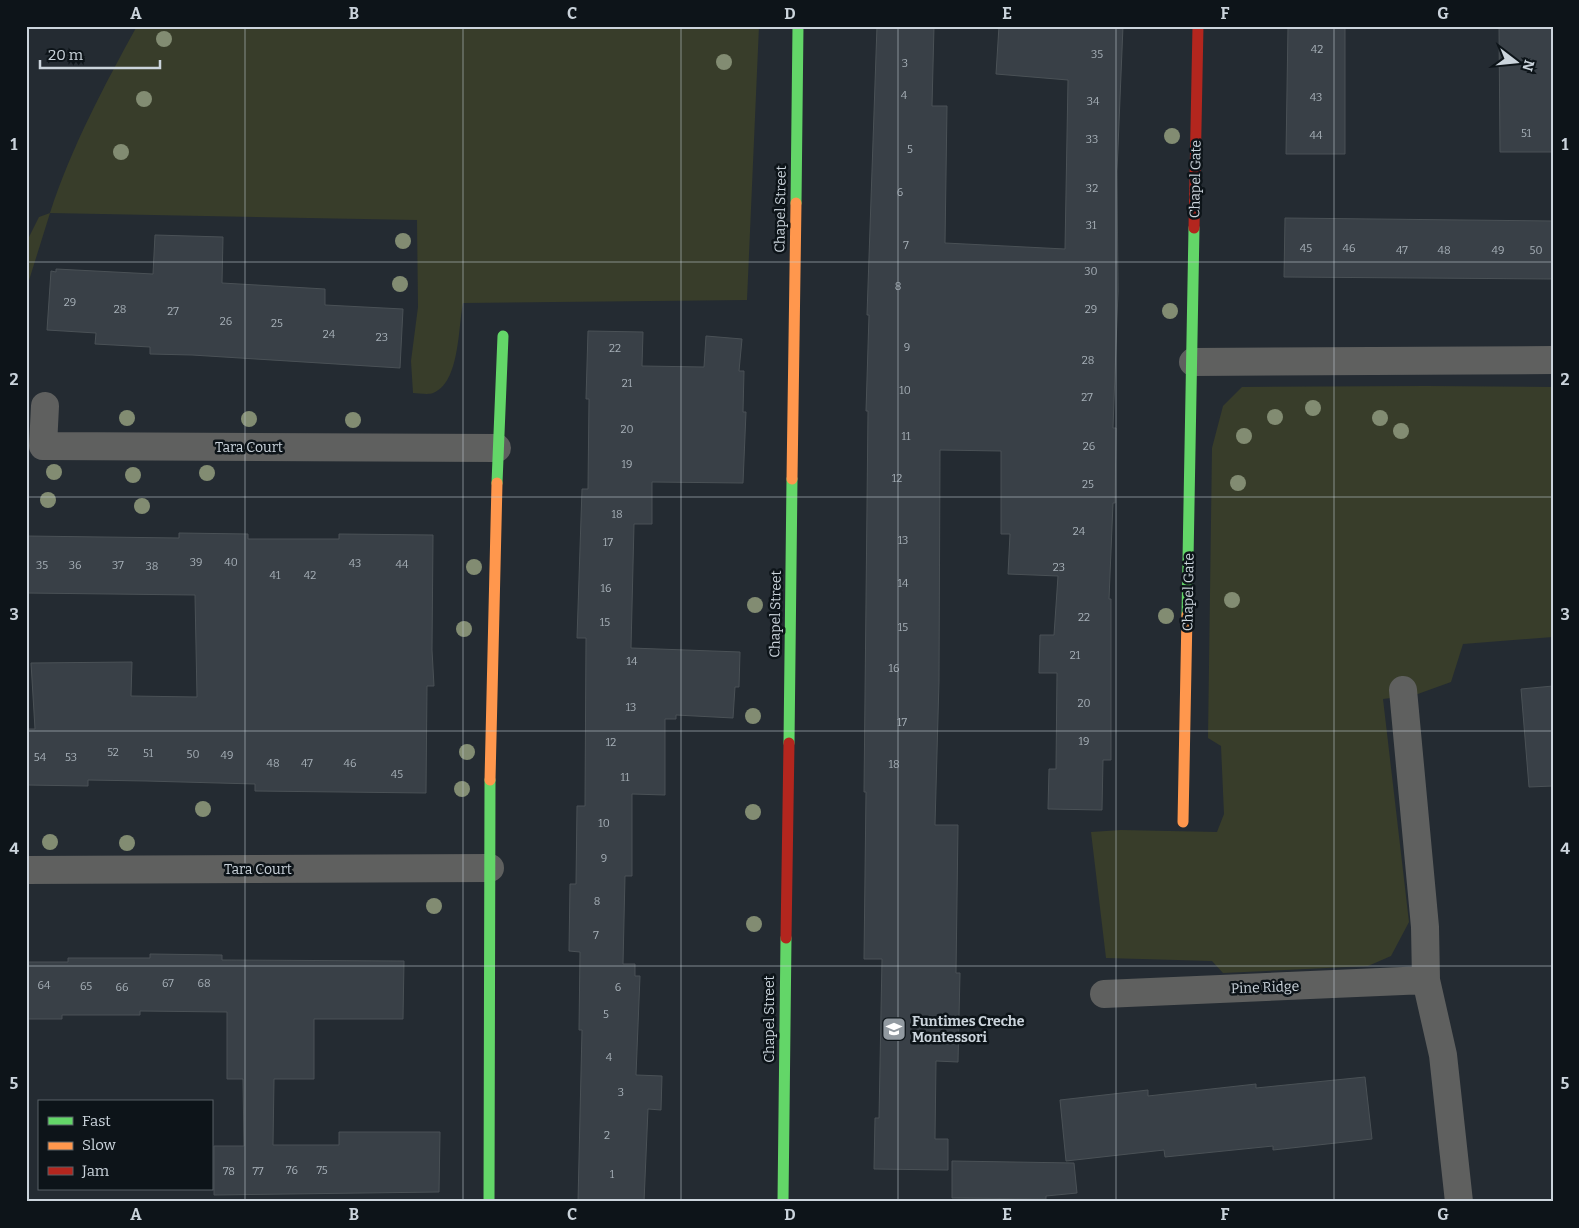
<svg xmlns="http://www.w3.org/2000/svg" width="1579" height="1228" font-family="Bitter,serif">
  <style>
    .green { fill: #383d2a }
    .building { fill: #394047; stroke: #4a5156 }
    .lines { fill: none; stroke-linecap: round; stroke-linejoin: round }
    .street { stroke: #5f605f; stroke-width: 28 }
    .fast { stroke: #63d668; stroke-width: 11 }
    .slow { stroke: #ff974d; stroke-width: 11 }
    .jam { stroke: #b3261e; stroke-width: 11 }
    .tree { fill: #828c72 }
    .grid { fill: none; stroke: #cbd4dc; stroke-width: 1; stroke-opacity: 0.55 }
    .labels { text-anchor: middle; stroke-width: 5; stroke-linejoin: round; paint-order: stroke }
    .number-label { font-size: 11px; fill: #a6afb7 }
    .street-label { font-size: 14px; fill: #cbd4dc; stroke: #0d1419 }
    .poi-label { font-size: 14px; font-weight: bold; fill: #cbd4dc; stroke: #0d1419; text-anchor: start }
    .neatline { fill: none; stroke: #cbd4dc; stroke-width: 2 }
    .grid-label { font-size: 16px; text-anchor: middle; font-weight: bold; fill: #cbd4dc }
  </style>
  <rect width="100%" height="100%" fill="#242b32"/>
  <path class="green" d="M137 26H759L747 300 463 303C458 327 460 383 433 393 428 395 419 393 413 393L411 361 418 307 417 220 50 213 26 290V243L39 217 50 213C71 148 104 86 137 26Z
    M1426 386 1553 387V637L1463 644 1451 682 1415 695 1383 699 1409 922 1391 956 1368 966 1223 973 1212 961 1106 958 1091 832 1121 830 1217 832 1224 814 1221 746 1208 738 1212 448 1223 406 1242 387Z"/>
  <path class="building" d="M877 26H934L932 106H947L945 243 1065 249 1068 80 996 74 999 26H1123L1117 171 1118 291 1113 428H1116L1115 503H1113L1109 599H1111V760H1103L1102 810 1048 809 1049 769H1056L1057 673H1039L1040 635H1054L1058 576 1008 574 1010 534H1001V451L940 450 939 681 935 825H958L956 973H960L958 1062 936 1061 935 1139H948V1170L874 1169 875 1118H879L882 959H864L866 792H864L868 411H866L869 315H867Z
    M1288 26H1345V154H1286Z
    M1499 26H1553V152H1500Z
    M1285 218 1553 221V279L1284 277Z
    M155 235 223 237 222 283 325 289V305L403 309 400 368 192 355 150 354V347L95 344 96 333 47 330 51 271 56 272V269L153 274Z
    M588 331 643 332 642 366 704 367 706 336 742 339 739 371H744L743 412H746L743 483 652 482V524H634L631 648 740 652 739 687H735L733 718 676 715V719H665V795L632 794V876H625L623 964H635V976H640L636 1075 662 1076 661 1110 648 1109 644 1202H578L582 1030H579L580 952 569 951 570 884H576L577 806H585L586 638H577L582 489H588L589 399H586Z
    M179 533 248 534V539H339V534L433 535 432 650 434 686H427L426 793 255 791V784L146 781 88 780V786L26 785V729H35L31 663 132 662 131 696 197 697 195 595 26 593V536L179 538Z
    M1553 686V786L1529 787 1521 689Z
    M150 954 222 955V960L404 961 403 1019H314V1079H274L273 1145H339V1132H440L439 1192 214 1195V1146H244L243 1079H227V1012L140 1011V1015H62V1019H26V962H68V958H150Z
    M1365 1077 1372 1139 1273 1150V1146L1165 1157 1164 1150 1066 1161 1060 1100 1148 1090V1096L1256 1084V1088Z
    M952 1161 1074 1163 1077 1193 1046 1196V1199L952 1198Z"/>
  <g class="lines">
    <path class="street" d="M1193 362 1553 360
      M45 406 43 446 497 448
      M1403 690 1425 927 1426 980 1443 1055 1459 1202
      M26 870 490 868
      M1104 994 1426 980"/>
    <path class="fast" d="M796 203 798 26
      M497 483 503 336
      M1187 615 1194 228
      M789 743 792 479
      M489 1202 490 780
      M783 1202 786 938"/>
    <path class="slow" d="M792 479 796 203
      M490 780 497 483
      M1183 822 1187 615"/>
    <path class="jam" d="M1194 228 1198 26
      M786 938 789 743"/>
  </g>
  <g class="tree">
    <circle cx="164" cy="39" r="8"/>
    <circle cx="724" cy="62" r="8"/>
    <circle cx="144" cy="99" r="8"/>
    <circle cx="1172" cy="136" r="8"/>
    <circle cx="121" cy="152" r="8"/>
    <circle cx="403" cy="241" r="8"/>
    <circle cx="400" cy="284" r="8"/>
    <circle cx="1170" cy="311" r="8"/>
    <circle cx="1313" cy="408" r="8"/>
    <circle cx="1275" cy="417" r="8"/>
    <circle cx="127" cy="418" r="8"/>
    <circle cx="1380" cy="418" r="8"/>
    <circle cx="249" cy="419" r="8"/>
    <circle cx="353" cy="420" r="8"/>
    <circle cx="1401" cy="431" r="8"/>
    <circle cx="1244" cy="436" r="8"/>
    <circle cx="54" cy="472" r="8"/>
    <circle cx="207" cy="473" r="8"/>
    <circle cx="133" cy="475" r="8"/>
    <circle cx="1238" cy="483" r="8"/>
    <circle cx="48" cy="500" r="8"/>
    <circle cx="142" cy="506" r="8"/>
    <circle cx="474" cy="567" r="8"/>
    <circle cx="1232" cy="600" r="8"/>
    <circle cx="755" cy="605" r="8"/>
    <circle cx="1166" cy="616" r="8"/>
    <circle cx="464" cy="629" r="8"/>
    <circle cx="753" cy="716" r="8"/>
    <circle cx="467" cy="752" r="8"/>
    <circle cx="462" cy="789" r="8"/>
    <circle cx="203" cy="809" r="8"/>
    <circle cx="753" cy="812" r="8"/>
    <circle cx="50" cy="842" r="8"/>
    <circle cx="127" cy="843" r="8"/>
    <circle cx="434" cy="906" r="8"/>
    <circle cx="754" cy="924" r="8"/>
  </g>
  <path class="grid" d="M245 26V1202M463 26V1202M681 26V1202M898 26V1202M1116 26V1202M1334 26V1202M26 262H1553M26 497H1553M26 731H1553M26 966H1553"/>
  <defs>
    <g id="school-square" transform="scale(1.25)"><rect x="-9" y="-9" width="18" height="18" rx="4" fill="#9199a0" stroke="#0d1419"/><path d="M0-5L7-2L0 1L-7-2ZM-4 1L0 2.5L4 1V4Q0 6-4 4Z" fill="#fff"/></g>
  </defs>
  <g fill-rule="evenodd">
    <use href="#school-square" x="894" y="1029"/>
  </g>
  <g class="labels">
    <g class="number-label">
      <text x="1317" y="53">42</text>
      <text x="1097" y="58">35</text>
      <text x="905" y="67">3</text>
      <text x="904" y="99">4</text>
      <text x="1316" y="101">43</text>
      <text x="1093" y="105">34</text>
      <text x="1526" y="137">51</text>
      <text x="1316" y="139">44</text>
      <text x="1092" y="143">33</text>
      <text x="910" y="153">5</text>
      <text x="1092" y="192">32</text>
      <text x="900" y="196">6</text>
      <text x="1091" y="229">31</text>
      <text x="906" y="249">7</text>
      <text x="1306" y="252">45</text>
      <text x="1349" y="252">46</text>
      <text x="1402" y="254">47</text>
      <text x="1444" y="254">48</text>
      <text x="1498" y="254">49</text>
      <text x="1536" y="254">50</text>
      <text x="1091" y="275">30</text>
      <text x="898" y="290">8</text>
      <text x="70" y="306">29</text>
      <text x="120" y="313">28</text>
      <text x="1091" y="313">29</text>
      <text x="173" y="315">27</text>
      <text x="226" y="325">26</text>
      <text x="277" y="327">25</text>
      <text x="329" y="338">24</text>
      <text x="382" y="341">23</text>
      <text x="907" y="351">9</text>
      <text x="615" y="352">22</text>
      <text x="1088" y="364">28</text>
      <text x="627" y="387">21</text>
      <text x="905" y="394">10</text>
      <text x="1087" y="401">27</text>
      <text x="627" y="433">20</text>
      <text x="906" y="440">11</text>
      <text x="1089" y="450">26</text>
      <text x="627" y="468">19</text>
      <text x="897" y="482">12</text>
      <text x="1088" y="488">25</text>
      <text x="617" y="518">18</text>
      <text x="1079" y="535">24</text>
      <text x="903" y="544">13</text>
      <text x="608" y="546">17</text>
      <text x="196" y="566">39</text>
      <text x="231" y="566">40</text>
      <text x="355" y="567">43</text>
      <text x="402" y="568">44</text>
      <text x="42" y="569">35</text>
      <text x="75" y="569">36</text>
      <text x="118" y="569">37</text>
      <text x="152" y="570">38</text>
      <text x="1059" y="571">23</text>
      <text x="275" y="579">41</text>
      <text x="310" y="579">42</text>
      <text x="903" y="587">14</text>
      <text x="606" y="592">16</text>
      <text x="1084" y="621">22</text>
      <text x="605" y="626">15</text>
      <text x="903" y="631">15</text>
      <text x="1075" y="659">21</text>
      <text x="632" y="665">14</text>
      <text x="894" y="672">16</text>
      <text x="1084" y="707">20</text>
      <text x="631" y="711">13</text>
      <text x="902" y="726">17</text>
      <text x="1084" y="745">19</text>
      <text x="611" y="746">12</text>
      <text x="113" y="756">52</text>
      <text x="148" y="757">51</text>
      <text x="193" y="758">50</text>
      <text x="227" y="759">49</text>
      <text x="40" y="761">54</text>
      <text x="71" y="761">53</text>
      <text x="273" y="767">48</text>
      <text x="307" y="767">47</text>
      <text x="350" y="767">46</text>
      <text x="894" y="768">18</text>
      <text x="397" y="778">45</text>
      <text x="625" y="781">11</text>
      <text x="604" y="827">10</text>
      <text x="604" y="862">9</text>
      <text x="597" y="905">8</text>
      <text x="596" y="939">7</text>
      <text x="168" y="987">67</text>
      <text x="204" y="987">68</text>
      <text x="44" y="989">64</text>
      <text x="86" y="990">65</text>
      <text x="122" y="991">66</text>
      <text x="618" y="991">6</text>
      <text x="606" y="1018">5</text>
      <text x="609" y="1061">4</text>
      <text x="621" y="1096">3</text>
      <text x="607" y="1139">2</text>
      <text x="292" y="1174">76</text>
      <text x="322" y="1174">75</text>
      <text x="229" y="1175">78</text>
      <text x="258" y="1175">77</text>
      <text x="612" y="1178">1</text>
    </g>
    <g class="street-label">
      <text transform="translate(1195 179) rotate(-89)" y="5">Chapel Gate</text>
      <text transform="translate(780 209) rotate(-89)" y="5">Chapel Street</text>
      <text x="249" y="452">Tara Court</text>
      <text transform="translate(1188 592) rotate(-89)" y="5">Chapel Gate</text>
      <text transform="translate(775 614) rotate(-89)" y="5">Chapel Street</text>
      <text x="258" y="874">Tara Court</text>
      <text transform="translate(1265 987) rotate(-2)" y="5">Pine Ridge</text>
      <text transform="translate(769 1019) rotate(-90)" y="5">Chapel Street</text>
    </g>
    <g class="poi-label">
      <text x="912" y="1026">Funtimes Creche<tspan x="912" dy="16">Montessori</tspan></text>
    </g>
  </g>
  <rect width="1579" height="1228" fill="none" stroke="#0d1419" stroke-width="55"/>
  <rect x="38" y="1100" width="175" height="90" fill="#0d1419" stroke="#596167"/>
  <rect x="48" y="1117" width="25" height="8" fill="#63d668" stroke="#596167"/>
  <text x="82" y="1126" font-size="15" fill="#cbd4dc">Fast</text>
  <rect x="48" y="1142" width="25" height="8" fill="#ff974d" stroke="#596167"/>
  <text x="82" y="1150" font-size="15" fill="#cbd4dc">Slow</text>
  <rect x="48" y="1167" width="25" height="8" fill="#b3261e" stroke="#596167"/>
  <text x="82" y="1176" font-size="15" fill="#cbd4dc">Jam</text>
  <g transform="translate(1516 62) rotate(106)" stroke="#0d1419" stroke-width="4" paint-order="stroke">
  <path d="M0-4L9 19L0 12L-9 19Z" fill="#cbd4dc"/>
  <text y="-8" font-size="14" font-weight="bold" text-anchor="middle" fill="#cbd4dc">N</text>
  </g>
  <path d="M40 60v8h120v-8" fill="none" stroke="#cbd4dc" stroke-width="2.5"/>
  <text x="48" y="60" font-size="15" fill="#cbd4dc" stroke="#0d1419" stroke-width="4" paint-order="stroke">20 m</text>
  <rect x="28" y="28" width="1524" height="1172" class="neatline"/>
  <g class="grid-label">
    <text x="136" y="19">A</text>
    <text x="354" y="19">B</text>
    <text x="572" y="19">C</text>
    <text x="790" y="19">D</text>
    <text x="1007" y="19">E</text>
    <text x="1225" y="19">F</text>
    <text x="1443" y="19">G</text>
    <text x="14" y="150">1</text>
    <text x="1565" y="150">1</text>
    <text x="14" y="385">2</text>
    <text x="1565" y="385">2</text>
    <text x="14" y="620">3</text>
    <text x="1565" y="620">3</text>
    <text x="14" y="854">4</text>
    <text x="1565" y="854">4</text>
    <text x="14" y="1089">5</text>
    <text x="1565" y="1089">5</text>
    <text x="136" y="1220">A</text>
    <text x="354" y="1220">B</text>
    <text x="572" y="1220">C</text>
    <text x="790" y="1220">D</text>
    <text x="1007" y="1220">E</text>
    <text x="1225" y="1220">F</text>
    <text x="1443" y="1220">G</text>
  </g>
</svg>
